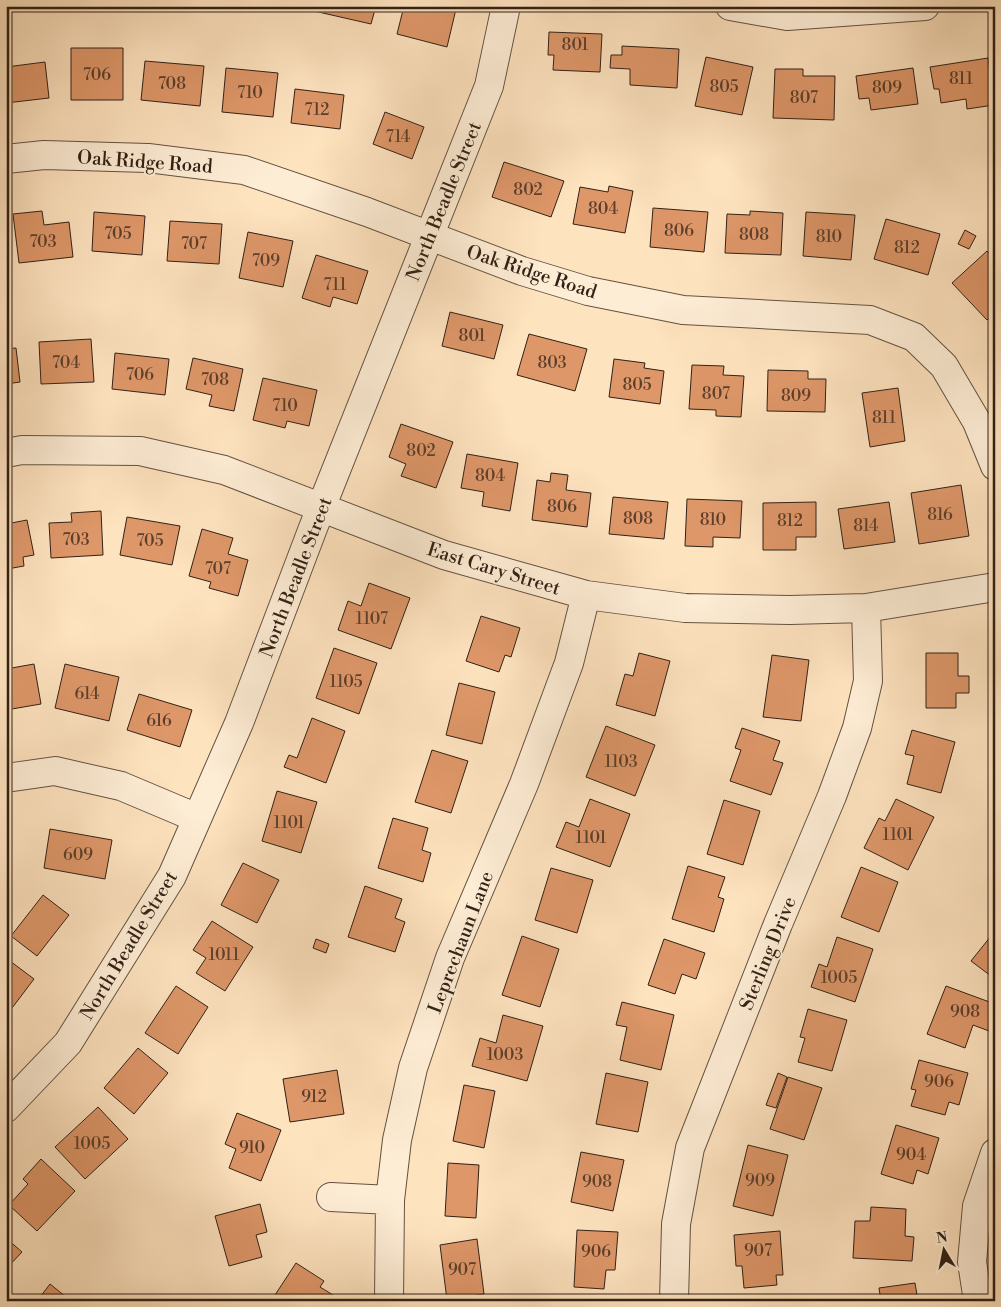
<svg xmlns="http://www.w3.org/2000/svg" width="1001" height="1307" font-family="'Libre Bodoni',serif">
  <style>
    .building { fill: #de9769; stroke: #312116 }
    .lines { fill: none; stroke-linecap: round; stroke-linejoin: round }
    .minor-casing { stroke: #645240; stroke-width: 30 }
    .minor { stroke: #feedd5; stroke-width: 28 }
    .labels { text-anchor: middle; stroke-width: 4; stroke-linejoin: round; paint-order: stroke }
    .number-label { font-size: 16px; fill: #5c3e2b }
    .street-label { font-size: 19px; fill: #312116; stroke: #feedd5 }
  </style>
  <rect width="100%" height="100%" fill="#fee3bf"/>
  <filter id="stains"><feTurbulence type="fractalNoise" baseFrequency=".004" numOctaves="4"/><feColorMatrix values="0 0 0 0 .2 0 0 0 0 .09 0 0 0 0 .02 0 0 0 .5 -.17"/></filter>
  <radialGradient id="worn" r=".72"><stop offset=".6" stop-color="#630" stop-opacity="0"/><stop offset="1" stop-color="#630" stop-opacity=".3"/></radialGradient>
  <path class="building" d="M315 6H376L371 24 314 11Z
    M404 6H446L456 9 447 47 397 34Z
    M549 32 602 34 600 72 553 70 554 55H548Z
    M622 46 679 49 677 88 630 85V69L610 68 611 55H622Z
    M71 48H123V100H71Z
    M706 57 753 67 742 115 695 106Z
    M988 58 994 105 967 109 966 99 941 103 939 89H934L930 67Z
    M145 61 204 66 200 106 141 100Z
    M45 62 49 98 6 103V67Z
    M226 68 278 73 273 117 222 112Z
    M913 68 918 104 871 110 869 98 859 99 856 76Z
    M775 69H803V76H835L834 120 773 118Z
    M295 89 344 95 340 129 291 123Z
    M385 112 424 127 412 159 373 144Z
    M504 162 564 181 551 217 492 197Z
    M609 186 633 191 625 233 573 224 580 187 608 192Z
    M653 208 708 212 704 252 650 247Z
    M42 211 44 225 69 222 73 257 19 263 13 214Z
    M750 211 783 213 781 255 725 253 727 214 750 215Z
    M94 212 145 216 142 255 92 251Z
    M806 212 855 215 851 260 803 256Z
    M886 219 940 234 928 275 874 259Z
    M170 221 222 224 219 264 167 261Z
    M965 230 976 236 969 249 958 244Z
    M248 232 293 241 283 287 239 278Z
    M987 251 995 259V313L987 320 952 283Z
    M316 255 368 271 357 304 333 297 330 307 302 298Z
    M450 312 503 325 494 359 442 346Z
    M529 334 587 349 575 391 517 375Z
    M91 339 94 382 41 384 39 342Z
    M16 348 20 382 6 384V349Z
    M115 353 169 359 165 395 112 389Z
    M193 358 243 369 234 411 209 406 212 395 186 389Z
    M614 359 645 363 644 368 664 371 660 404 609 397Z
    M692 365 724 366 723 375 744 376 741 417 716 416V410L689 409Z
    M768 370 808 371V379H826L825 412 767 411Z
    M263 378 317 390 309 426 287 421 285 428 253 420Z
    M898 388 905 441 870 447 862 393Z
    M401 424 453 442 436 488 401 476 406 464 389 457Z
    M467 454 518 463 510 511 482 506 484 492 461 488Z
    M551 473 568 475 566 490 591 493 587 527 532 520 537 480 550 482Z
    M961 485 969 536 919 544 911 493Z
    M613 497 668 502 664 539 609 534Z
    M687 499 742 501 740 538 713 537V547L685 546Z
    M816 502V537H796V550H763V503Z
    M889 502 895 542 844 549 838 509Z
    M101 511 103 555 51 558 49 523 72 522 71 513Z
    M127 517 180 526 172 565 120 555Z
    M27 520 34 555 23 557 24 566 7 569 6 524Z
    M202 529 233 538 228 554 248 560 238 596 209 588 211 582 189 576Z
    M369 583 410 598 391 649 338 630 348 601 361 606Z
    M481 616 520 628 511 657 505 655 499 672 466 661Z
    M334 648 377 663 359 714 316 698Z
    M639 653 670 661 655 716 616 705 625 674 633 676Z
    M926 653H958V676H969V693H956V708H926Z
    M772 655 809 660 801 721 763 717Z
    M34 664 41 704 6 710V669Z
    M65 664 119 677 109 721 55 708Z
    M459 683 495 692 482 744 446 735Z
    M139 694 192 710 180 747 127 730Z
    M312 718 345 731 326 783 284 767 289 755 297 758Z
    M606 726 655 745 635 796 586 777Z
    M742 728 780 741 773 760 783 763 771 795 730 781 741 750 735 748Z
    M912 730 955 742 941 793 907 784 914 756 905 754Z
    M432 750 468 761 451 813 415 802Z
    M277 791 317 802 301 853 262 841Z
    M590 799 630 814 610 867 556 847 566 822 579 827Z
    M896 799 934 817 908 870 864 848 879 818 885 821Z
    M724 800 760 811 743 865 707 854Z
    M393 818 428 828 422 850 431 853 423 882 378 868Z
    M50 829 112 840 105 879 44 868Z
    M243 863 279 880 257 923 221 905Z
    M688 866 725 877 718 897 724 899 714 932 672 919Z
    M861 867 898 882 879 932 841 917Z
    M551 868 593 880 577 933 535 920Z
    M365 886 402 899 395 918 405 922 395 952 348 937Z
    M43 895 69 915 37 956 11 936Z
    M212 921 253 947 225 991 196 973 206 958 193 950Z
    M995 931V979L971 961Z
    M522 936 559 949 540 1007 502 995Z
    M837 937 873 949 855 1002 811 987 819 964 827 967Z
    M316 939 329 944 326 953 313 948Z
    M664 939 705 953 696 979 682 974 675 994 648 985Z
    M6 958 34 979 6 1016Z
    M176 986 208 1007 178 1054 145 1033Z
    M946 986 995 1004V1018L989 1031 973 1025 965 1048 927 1034Z
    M622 1002 674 1015 661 1070 620 1060 627 1027 616 1025Z
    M808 1009 847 1020 832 1071 798 1062 805 1038 800 1037Z
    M503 1015 543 1026 527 1081 472 1066 480 1038 496 1043Z
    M138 1048 168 1073 134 1114 104 1088Z
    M919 1060 968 1073 959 1105 949 1102 945 1115 911 1106 916 1090 911 1089Z
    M337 1070 344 1114 290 1122 283 1079Z
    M606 1073 648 1082 638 1132 596 1124Z
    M778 1073 787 1077 776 1108 766 1105Z
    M788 1077 822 1088 804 1140 770 1129Z
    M464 1085 495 1091 484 1148 453 1141Z
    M98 1107 128 1139 85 1179 55 1147Z
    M237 1113 281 1130 261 1181 229 1168 236 1149 225 1144Z
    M896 1125 939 1138 928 1174 917 1170 913 1184 881 1174Z
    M748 1145 788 1155 773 1216 733 1206Z
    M581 1152 624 1160 613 1211 571 1202Z
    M41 1159 75 1191 37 1231 9 1205 28 1184 23 1179Z
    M448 1163 479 1165 476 1218 445 1216Z
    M260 1204 267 1232 256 1235 262 1257 229 1266 215 1216Z
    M871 1207 906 1209 905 1236 914 1237 912 1261 853 1258 855 1221H870Z
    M577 1230 618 1232 615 1270H606L604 1289 574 1287Z
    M780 1231 783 1275H776L777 1285 744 1288 742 1266H736L734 1235Z
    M6 1238 22 1252 6 1269Z
    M477 1239 484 1294 447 1300 440 1245Z
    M296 1263 324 1281 320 1287 338 1298 336 1301H278L273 1298Z
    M915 1283 918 1301H881L879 1288Z
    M50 1284 71 1301H37Z"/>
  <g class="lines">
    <g class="minor-casing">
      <path id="minor" d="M730 6 787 16 925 6
        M6 159 44 155 148 158 244 170 367 212 522 271 588 291 683 310 870 320 914 337 944 366 977 422 995 466
        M6 453 22 450 140 451 224 470 444 555 586 595 685 608 790 610 866 608 995 587
        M6 778 55 771 121 786 197 818
        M6 1108 68 1043 172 876 239 723 313 528 489 86 506 6
        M331 1197 390 1200
        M389 1301 390 1200 397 1140 413 1068 450 958 524 784 569 663 586 595
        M674 1301 676 1224 690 1148 778 924 832 796 857 728 868 681 866 608
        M978 1301 972 1262 977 1206 995 1153"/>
    </g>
    <use href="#minor" class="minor"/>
  </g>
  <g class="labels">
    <g class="number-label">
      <text x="575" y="50">801</text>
      <text x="97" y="80">706</text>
      <text x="961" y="84">811</text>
      <text x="172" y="89">708</text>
      <text x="724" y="92">805</text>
      <text x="887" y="93">809</text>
      <text x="250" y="98">710</text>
      <text x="804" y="103">807</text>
      <text x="317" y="115">712</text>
      <text x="398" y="142">714</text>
      <text x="528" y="195">802</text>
      <text x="603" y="214">804</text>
      <text x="679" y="236">806</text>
      <text x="118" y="239">705</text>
      <text x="754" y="240">808</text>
      <text x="829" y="242">810</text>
      <text x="43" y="247">703</text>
      <text x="194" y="249">707</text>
      <text x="907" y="253">812</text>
      <text x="266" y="266">709</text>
      <text x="335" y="290">711</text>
      <text x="472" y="341">801</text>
      <text x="66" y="368">704</text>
      <text x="552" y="368">803</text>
      <text x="140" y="380">706</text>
      <text x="215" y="385">708</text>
      <text x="637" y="390">805</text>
      <text x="716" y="399">807</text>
      <text x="796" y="401">809</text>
      <text x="285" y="411">710</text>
      <text x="884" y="423">811</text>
      <text x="421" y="456">802</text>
      <text x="490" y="481">804</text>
      <text x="562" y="512">806</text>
      <text x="940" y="520">816</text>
      <text x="638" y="524">808</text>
      <text x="713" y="525">810</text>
      <text x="790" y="526">812</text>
      <text x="866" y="531">814</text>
      <text x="76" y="545">703</text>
      <text x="150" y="546">705</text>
      <text x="218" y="574">707</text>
      <text x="372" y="624">1107</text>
      <text x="346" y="687">1105</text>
      <text x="87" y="699">614</text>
      <text x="159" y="726">616</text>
      <text x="621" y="767">1103</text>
      <text x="289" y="828">1101</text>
      <text x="898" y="840">1101</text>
      <text x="591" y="843">1101</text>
      <text x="78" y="860">609</text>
      <text x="224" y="960">1011</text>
      <text x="839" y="983">1005</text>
      <text x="965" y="1017">908</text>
      <text x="505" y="1060">1003</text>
      <text x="939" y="1087">906</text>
      <text x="314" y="1102">912</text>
      <text x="92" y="1149">1005</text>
      <text x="252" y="1153">910</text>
      <text x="911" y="1160">904</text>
      <text x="760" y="1186">909</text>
      <text x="597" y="1187">908</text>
      <text x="758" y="1256">907</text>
      <text x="596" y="1257">906</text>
      <text x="462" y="1275">907</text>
    </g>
    <g class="street-label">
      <text transform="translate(145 161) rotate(4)" y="7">Oak Ridge Road</text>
      <text transform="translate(443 201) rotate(-68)" y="7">North Beadle Street</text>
      <text transform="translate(532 271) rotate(18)" y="7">Oak Ridge Road</text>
      <text transform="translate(494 568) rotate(17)" y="7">East Cary Street</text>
      <text transform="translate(295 577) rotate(-69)" y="7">North Beadle Street</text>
      <text transform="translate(460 942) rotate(-69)" y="7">Leprechaun Lane</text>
      <text transform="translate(128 945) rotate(-59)" y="7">North Beadle Street</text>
      <text transform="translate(767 953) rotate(-68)" y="7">Sterling Drive</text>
    </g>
  </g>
  <rect width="1001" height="1307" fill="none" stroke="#fee3bf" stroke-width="25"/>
  <rect x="8" y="8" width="986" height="1292" fill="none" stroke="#312116" stroke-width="2.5"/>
  <rect x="12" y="12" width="976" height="1282" fill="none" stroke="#312116"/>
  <g transform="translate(944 1250) rotate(350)" stroke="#feedd5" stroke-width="4" paint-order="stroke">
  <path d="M0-4L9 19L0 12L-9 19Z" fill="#312116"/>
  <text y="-8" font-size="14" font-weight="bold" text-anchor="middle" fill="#312116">N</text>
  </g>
  <rect width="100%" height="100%" filter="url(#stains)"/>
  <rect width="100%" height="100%" fill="url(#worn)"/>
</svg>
